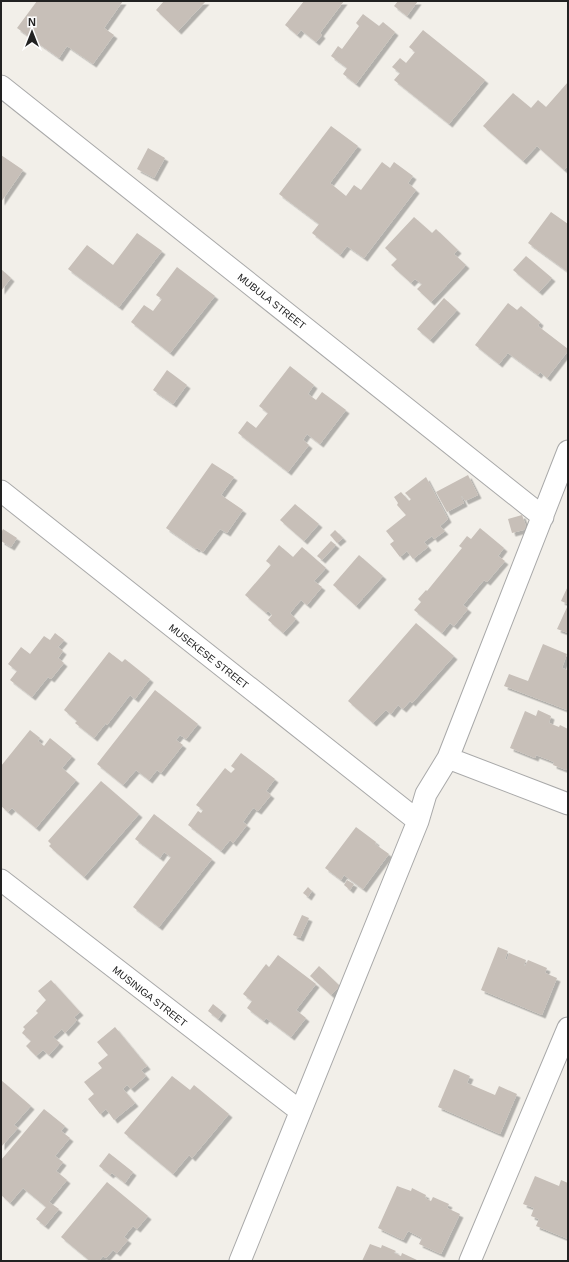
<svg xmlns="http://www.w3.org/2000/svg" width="569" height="1262" font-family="Arial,sans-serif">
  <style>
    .building { fill: #c7bfb8; filter: url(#shadow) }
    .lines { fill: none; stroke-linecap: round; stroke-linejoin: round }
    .minor-casing { stroke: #a9a9a9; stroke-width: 23 }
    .minor { stroke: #fff; stroke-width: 21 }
    .labels { text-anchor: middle; stroke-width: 3; stroke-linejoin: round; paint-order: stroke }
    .street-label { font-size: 10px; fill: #222; stroke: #fff }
  </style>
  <defs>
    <filter id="shadow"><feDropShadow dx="3.5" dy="3.5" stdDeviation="0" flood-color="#0004"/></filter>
  </defs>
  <rect width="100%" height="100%" fill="#f2efe9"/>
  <path class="building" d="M37 1H123L104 28 114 35 93 64 67 46 59 58 17 28Z
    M164 1H206L178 31 156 10Z
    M304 1H344L320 33 322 35 316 42 301 30 297 35 285 25Z
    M398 1H418L407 16 394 6Z
    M363 14 379 26 383 22 395 32 356 84 343 74 347 68 331 56 338 46 342 49 359 26 356 23Z
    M423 30 485 80 449 124 394 80 400 73 392 67 400 58 406 63 415 52 409 47Z
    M568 82V166L564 170 537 146 523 161 483 126 513 93 531 108 538 100 546 107Z
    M331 126 358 146 330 183 346 196 354 185 361 190 382 162 390 168 394 162 413 176 408 183 416 190 364 258 347 246 340 255 312 233 319 224 279 194Z
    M148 148 165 158 154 178 137 169Z
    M1 155 23 170 1 202Z
    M551 212 568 224V272L528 243Z
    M414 217 432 233 436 229 458 250 454 254 466 265 431 302 417 289 422 284 415 279 411 283 391 265 397 259 385 248Z
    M137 233 162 251 119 307 68 269 87 245 113 265Z
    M526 256 552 278 539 292 513 270Z
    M177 267 215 296 170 353 131 322 144 305 153 311 162 299 156 295Z
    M1 269 11 278 1 291Z
    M444 298 457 310 430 340 417 329Z
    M508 303 517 310 521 306 540 322 538 326 568 349V351L547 378 540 372 538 375 508 353 499 364 475 345Z
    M290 366 314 385 308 394 316 400 322 392 346 410 320 444 307 434 303 440 309 445 288 472 238 433 247 421 256 428 268 413 259 406Z
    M167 370 187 385 173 404 153 390Z
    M212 463 234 477 221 495 243 510 227 533 220 529 203 552 197 548 196 549 166 528Z
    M468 475 478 495 465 501 462 496H461L464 503 447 512 436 492Z
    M426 477 448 519 440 526 445 531 434 539 432 536 424 542 428 547 413 559 407 551 400 557 390 544 394 541 386 531 406 515 397 505 398 503 394 497 401 492 409 501 411 499 405 493Z
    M295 504 319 524 304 541 280 520Z
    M522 515 527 529 512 533 508 519Z
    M480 528 504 548 498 556 505 561 487 582 484 580 463 605 468 609 454 626 450 623 442 633 414 610 421 602 418 599 426 590 427 591 462 548 459 546 467 536 471 539Z
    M3 529 17 538 11 547 1 541V533Z
    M335 530 343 538 337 543 330 535Z
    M331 541 336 545 322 560 317 556Z
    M279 545 293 557 302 547 326 568 314 581 322 587 307 605 301 600 290 613 296 619 283 633 268 620 272 615 268 611 266 613 245 595 271 565 266 561Z
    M359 555 383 576 356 606 333 585Z
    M568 586V604L561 601Z
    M568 605V633L557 629Z
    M416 623 454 656 412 703 410 701 403 709 398 705 391 714 386 710 373 723 348 701Z
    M55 633 64 640 58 647 63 651 58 658 64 663 51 679 48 677 32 697 10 680 17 671 8 664 21 647 30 654 44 636 50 640Z
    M543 644 567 654 562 668 568 670 567 710 504 686 509 674 528 681Z
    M109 652 122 662 125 659 150 679 135 699 130 695 107 725 106 723 94 738 75 723 77 721 64 710Z
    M155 690 198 724 186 739 180 735 176 740 183 745 161 773 157 770 149 780 136 770 123 785 97 764Z
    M538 710 551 716 549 723 559 727 560 725 568 729V766L566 770 553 765 554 762 536 755 535 758 510 748 525 711 536 716Z
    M30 730 40 738 38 741 44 746 50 738 72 756 62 768 76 780 36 828 12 808 8 812 1 806V766Z
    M241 753 275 779 266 791 271 795 258 811 253 808 243 822 247 825 233 843 230 840 221 851 188 825 198 811 201 813 203 810 196 805 225 768 231 773 235 769 231 766Z
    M101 781 139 814 84 877 49 846 51 844 48 841Z
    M154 814 212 859 159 927 133 907 171 857 164 852 160 858 135 839Z
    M356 827 376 842 375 844 389 854 363 889 344 875 341 880 325 868Z
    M347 880 354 884 350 890 344 885Z
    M308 887 312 891 308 897 303 893Z
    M302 915 309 918 300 938 293 935Z
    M498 947 508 951 505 959 507 960 509 953 526 960 524 966H525L528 960 547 968 545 973 557 978 542 1015 481 990Z
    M278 955 316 984 296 1010 306 1018 291 1037 266 1018 264 1021 247 1008 252 1001 243 994 266 964 269 967Z
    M319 966 340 986 331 995 310 976Z
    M51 980 80 1012 74 1017 77 1020 65 1033 62 1029 53 1037 60 1043 49 1055 43 1050 36 1056 26 1046 31 1041 22 1033 25 1029 23 1027 38 1013 36 1011 46 1000 38 991Z
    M213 1004 223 1012 218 1019 208 1011Z
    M115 1027 147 1066 141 1070 146 1076 131 1089 127 1085 123 1089 135 1103 114 1120 106 1109 100 1114 88 1099 94 1094 84 1082 102 1068 98 1063 108 1055 97 1042Z
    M454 1069 470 1076 467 1083 495 1095 499 1086 517 1094 500 1134 438 1107Z
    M172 1076 190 1090 194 1085 229 1114 192 1158 189 1155 173 1174 124 1133Z
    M1 1080 31 1106 14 1125 18 1128 1 1147Z
    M44 1109 65 1126 61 1131 70 1138 55 1156 63 1162 56 1171 67 1180 49 1202 59 1209 45 1226 36 1219 46 1207 23 1188 10 1203 1 1195V1160Z
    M109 1153 133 1172 125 1183 112 1173 110 1175 99 1166Z
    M535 1176 559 1186 561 1180 568 1183V1239L536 1226 539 1219 531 1216 534 1208 523 1204Z
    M107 1182 148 1216 137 1229 133 1226 124 1237 128 1240 117 1253 113 1250 106 1258 103 1256 99 1261H90L61 1237Z
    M397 1186 411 1191 412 1188 426 1195 425 1198 431 1201 433 1197 449 1204 447 1208 460 1214 441 1254 419 1244 422 1238 408 1231 403 1240 378 1228Z
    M370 1244 381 1248 382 1245 396 1251 394 1253 401 1256 402 1253 417 1260 416 1261H362Z"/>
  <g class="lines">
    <g class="minor-casing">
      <path id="minor" d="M1 86 543 517
        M1 491 418 821
        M448 758 568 804
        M1 880 300 1111
        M240 1261 418 821 426 794 448 758 568 451
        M470 1261 568 1028"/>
    </g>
    <use href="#minor" class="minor"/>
  </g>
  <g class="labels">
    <g class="street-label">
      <text transform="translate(272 301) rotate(38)" y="4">MUBULA STREET</text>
      <text transform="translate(209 656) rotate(38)" y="4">MUSEKESE STREET</text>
      <text transform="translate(150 996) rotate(38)" y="4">MUSINIGA STREET</text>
    </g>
  </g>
  <rect width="569" height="1262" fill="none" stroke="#222222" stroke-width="4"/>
  <g transform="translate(32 32)" stroke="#ffffff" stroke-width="3" paint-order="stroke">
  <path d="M0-3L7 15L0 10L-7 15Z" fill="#222222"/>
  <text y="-6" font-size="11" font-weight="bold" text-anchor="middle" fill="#222222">N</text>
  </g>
</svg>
